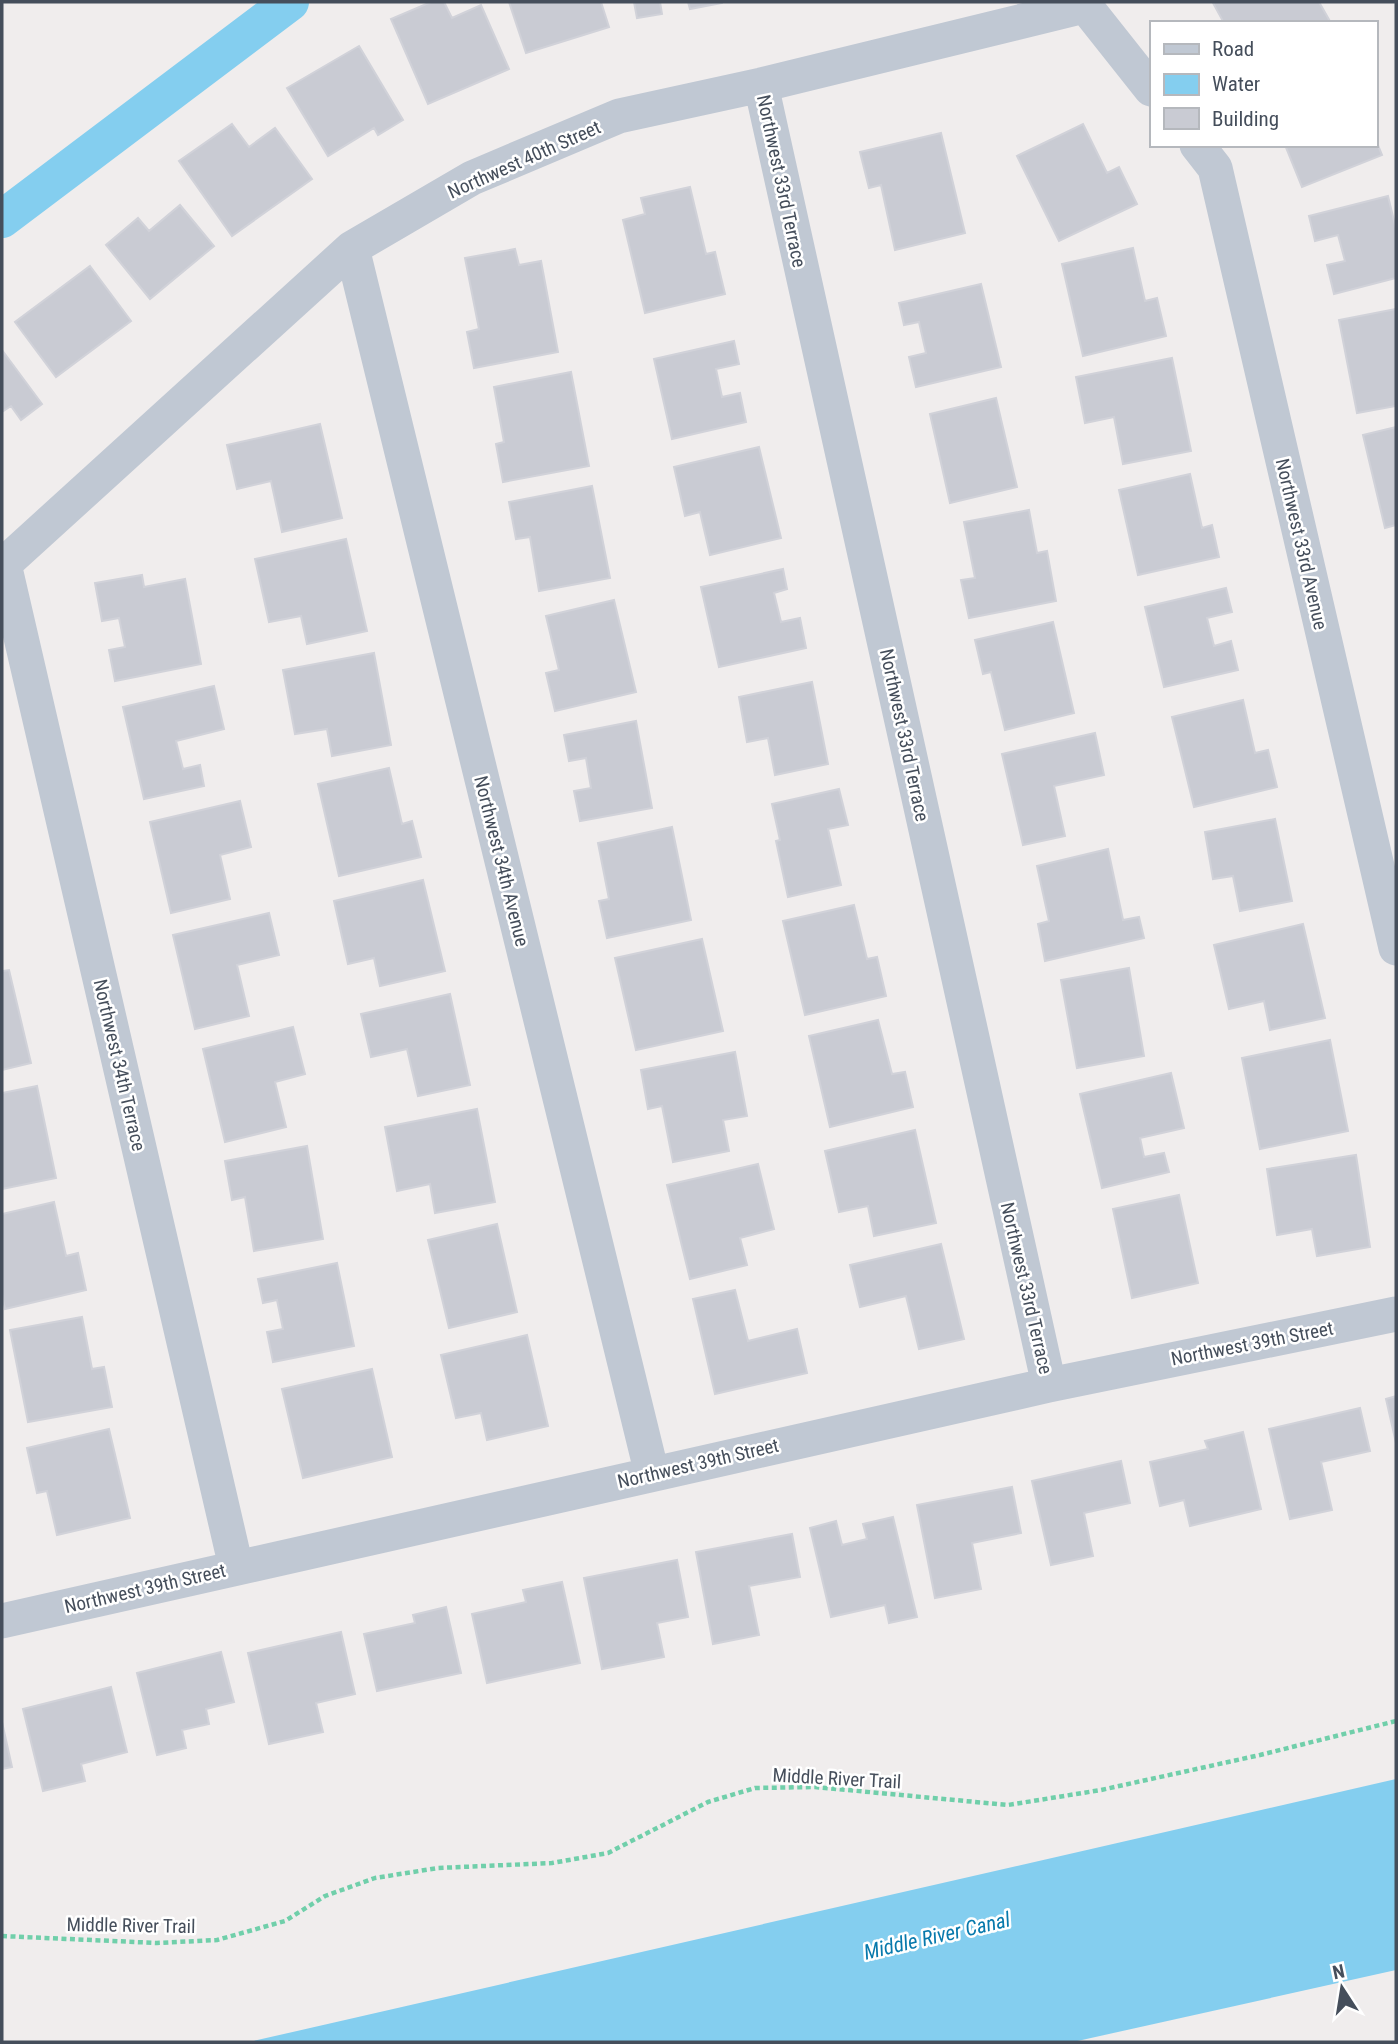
<svg xmlns="http://www.w3.org/2000/svg" width="1398" height="2044" font-family="'Roboto Condensed',sans-serif">
  <style>
    .water { fill: #84ceef }
    .lines { fill: none; stroke-linecap: round; stroke-linejoin: round }
    .canal { stroke: #84ceef; stroke-width: 38 }
    .building { fill: #c9cbd3; stroke: #d1d2d9; stroke-width: 2 }
    .path { stroke: #70cfaa; stroke-width: 4.5; stroke-dasharray: 5 3.5; stroke-linecap: butt }
    .minor { stroke: #c0c8d3; stroke-width: 35 }
    .labels { text-anchor: middle; stroke-width: 5; stroke-linejoin: round; paint-order: stroke }
    .street-label { font-size: 19px; fill: #454e5b; stroke: #fff }
    .water-label { font-size: 21px; font-style: italic; fill: #0779ac; stroke: #fff }
  </style>
  <rect width="100%" height="100%" fill="#f0eded"/>
  <path class="water" d="M1396 1779V1970L1073 2042H249Z"/>
  <g class="lines">
    <path class="canal" d="M2 219 290 2"/>
  </g>
  <path class="building" d="M431 2H444L452 18 481 5 509 69 428 104 391 19Z
    M509 2H601L609 27 526 53Z
    M634 2H660L662 14 637 18Z
    M688 2H722V3L690 9Z
    M1214 2H1319L1331 23H1224L1213 3Z
    M359 46 403 120 378 135 374 128 328 156 287 88Z
    M232 124 249 147 275 128 312 179 232 236 179 161Z
    M1083 124 1107 173 1119 167 1137 204 1059 241 1017 156Z
    M941 133 965 233 895 250 881 185 869 188 860 152Z
    M1375 138 1382 155 1302 187 1285 145H1375Z
    M690 187 706 254 715 252 725 294 645 313 623 220 645 214 641 198Z
    M1388 196 1396 229V278L1334 294 1327 265 1345 261 1338 235 1315 241 1309 216Z
    M180 205 214 246 150 299 106 245 138 218 149 231Z
    M1133 248 1145 301 1157 298 1166 336 1083 356 1062 264Z
    M515 249 519 265 541 261 558 352 474 368 467 332 479 329 465 258Z
    M90 266 131 321 56 377 15 322Z
    M981 284 1001 367 916 387 909 357 926 353 919 322 904 325 899 303Z
    M1396 309V406L1357 413 1339 320Z
    M734 341 739 364 716 369 722 397 740 393 746 422 672 439 654 359Z
    M2 350 42 404 21 420 11 406 2 412Z
    M1172 358 1191 451 1123 464 1114 417 1085 423 1076 377Z
    M571 372 589 466 503 482 496 444 504 442 494 387Z
    M996 398 1017 487 950 503 930 414Z
    M320 424 342 518 282 532 271 481 237 489 227 445Z
    M1396 427V525L1385 528 1363 435Z
    M759 447 781 538 710 555 700 512 685 516 674 467Z
    M1190 474 1202 528 1212 525 1219 557 1138 575 1119 490Z
    M592 486 610 578 539 591 530 537 516 539 509 502Z
    M1029 510 1037 553 1047 551 1056 601 969 618 961 580 975 578 964 522Z
    M346 539 367 631 307 644 301 616 269 622 255 559Z
    M783 569 787 589 774 593 781 622 800 618 806 648 719 667 701 587Z
    M142 575 144 587 185 579 201 664 115 681 109 650 125 647 119 618 102 621 95 583Z
    M1226 588 1232 612 1207 618 1214 646 1231 641 1238 670 1164 687 1145 607Z
    M614 600 636 692 555 711 546 673 559 670 546 616Z
    M1053 622 1074 713 1005 730 991 672 983 674 975 640Z
    M374 653 391 745 332 756 327 729 295 734 283 670Z
    M812 682 828 764 775 775 768 738 747 742 739 697Z
    M214 686 224 729 176 741 183 769 200 765 204 786 144 799 123 707Z
    M1243 700 1255 753 1268 750 1277 787 1194 807 1172 717Z
    M636 721 652 808 580 821 574 791 591 788 586 758 569 761 564 735Z
    M1095 733 1104 775 1054 786 1065 836 1023 845 1002 754Z
    M389 768 402 824 412 821 421 857 339 876 318 784Z
    M839 789 848 825 828 829 841 885 788 897 776 841 780 840 772 804Z
    M240 801 251 847 220 855 230 899 171 913 150 822Z
    M1275 819 1292 901 1240 911 1233 876 1213 879 1205 832Z
    M672 827 691 920 607 938 599 901 609 899 598 843Z
    M1108 849 1123 920 1139 917 1144 938 1045 961 1038 924 1049 921 1037 866Z
    M423 880 445 971 380 986 374 958 348 964 334 901Z
    M854 905 867 959 877 957 886 996 805 1015 783 921Z
    M269 913 279 955 237 965 249 1016 195 1029 173 935Z
    M1303 924 1325 1018 1270 1030 1264 1001 1229 1009 1214 945Z
    M702 939 723 1031 636 1050 615 958Z
    M1129 968 1144 1056 1077 1068 1061 980Z
    M9 970 31 1063 2 1070V971Z
    M450 994 470 1085 418 1096 407 1049 371 1057 361 1014Z
    M878 1020 892 1074 905 1072 913 1107 830 1127 809 1036Z
    M293 1027 305 1074 275 1082 286 1127 225 1142 203 1049Z
    M1330 1040 1348 1131 1260 1149 1242 1058Z
    M735 1052 747 1116 723 1120 729 1151 673 1162 662 1106 648 1109 641 1070Z
    M1171 1073 1184 1128 1140 1138 1144 1157 1164 1153 1169 1172 1102 1188 1080 1094Z
    M37 1086 56 1178 2 1189V1093Z
    M477 1109 495 1202 435 1213 430 1184 397 1191 385 1127Z
    M915 1130 936 1223 874 1236 868 1206 839 1212 825 1151Z
    M307 1146 323 1239 254 1251 245 1197 232 1200 225 1161Z
    M1356 1155 1370 1247 1317 1256 1312 1229 1277 1235 1267 1169Z
    M758 1164 774 1229 740 1238 747 1265 690 1279 667 1185Z
    M1179 1195 1198 1283 1132 1298 1113 1209Z
    M54 1202 66 1256 78 1253 86 1290 5 1309 2 1295V1214Z
    M497 1224 517 1312 449 1328 428 1240Z
    M941 1244 964 1339 919 1349 906 1296 860 1307 850 1265Z
    M337 1263 354 1346 273 1362 267 1332 283 1329 277 1300 263 1303 258 1279Z
    M735 1290 748 1341 797 1329 807 1373 715 1394 693 1299Z
    M82 1317 92 1369 104 1367 112 1407 28 1422 10 1330Z
    M527 1335 548 1426 487 1440 481 1413 456 1418 441 1355Z
    M372 1369 392 1457 303 1478 282 1389Z
    M1396 1396V1443L1386 1399Z
    M1360 1408 1370 1451 1321 1462 1332 1510 1290 1519 1269 1429Z
    M109 1429 130 1518 57 1535 47 1491 37 1493 27 1448Z
    M1243 1432 1261 1509 1190 1526 1184 1500 1160 1506 1150 1462 1208 1449 1205 1441Z
    M1121 1461 1130 1503 1084 1513 1093 1556 1051 1565 1032 1481Z
    M1012 1487 1021 1533 972 1543 981 1589 935 1598 917 1505Z
    M893 1517 917 1617 889 1623 885 1605 831 1617 810 1528 836 1521 842 1545 867 1539 863 1524Z
    M792 1534 800 1577 749 1586 759 1635 713 1644 696 1552Z
    M677 1560 688 1617 657 1623 664 1657 602 1669 584 1578Z
    M562 1582 580 1663 487 1683 472 1614 526 1602 523 1590Z
    M446 1607 461 1673 377 1691 364 1634 415 1623 413 1615Z
    M341 1632 355 1694 316 1703 323 1732 269 1744 248 1653Z
    M221 1652 234 1702 206 1709 209 1724 182 1730 186 1748 157 1755 137 1673Z
    M111 1687 127 1752 81 1764 85 1781 43 1791 23 1709Z
    M2 1722 12 1767 2 1769Z"/>
  <g class="lines">
    <path class="path" d="M2 1936 157 1943 217 1940 285 1921 325 1896 375 1878 438 1868 552 1863 608 1853 708 1802 755 1788 815 1787 1008 1805 1101 1790 1260 1755 1396 1721"/>
    <path class="minor" d="M1082 2 1151 89
      M761 85 1049 1385
      M1197 145 1215 168 1396 948
      M352 248 652 1474
      M4 564 236 1567
      M2 566 352 248 472 178 619 116 761 85 1084 6
      M2 1621 1049 1385 1396 1314"/>
  </g>
  <g class="labels">
    <g class="street-label">
      <text transform="translate(524 159) rotate(-24)" y="7">Northwest 40th Street</text>
      <text transform="translate(782 181) rotate(78)" y="7">Northwest 33rd Terrace</text>
      <text transform="translate(1302 544) rotate(77)" y="7">Northwest 33rd Avenue</text>
      <text transform="translate(905 735) rotate(78)" y="7">Northwest 33rd Terrace</text>
      <text transform="translate(502 861) rotate(76)" y="7">Northwest 34th Avenue</text>
      <text transform="translate(120 1065) rotate(77)" y="7">Northwest 34th Terrace</text>
      <text transform="translate(1027 1288) rotate(77)" y="7">Northwest 33rd Terrace</text>
      <text transform="translate(1252 1343) rotate(-11)" y="7">Northwest 39th Street</text>
      <text transform="translate(698 1463) rotate(-13)" y="7">Northwest 39th Street</text>
      <text transform="translate(145 1588) rotate(-13)" y="7">Northwest 39th Street</text>
      <text transform="translate(837 1778) rotate(3)" y="7">Middle River Trail</text>
      <text transform="translate(131 1925) rotate(1)" y="7">Middle River Trail</text>
    </g>
    <g class="water-label">
      <text transform="translate(937 1936) rotate(-13)" y="7">Middle River Canal</text>
    </g>
  </g>
  <rect width="1398" height="2044" fill="none" stroke="#454e5b" stroke-width="7"/>
  <rect x="1150" y="21" width="228" height="126" fill="#ffffff" stroke="#b5b8bd" stroke-width="2"/>
  <rect x="1164" y="44" width="35" height="10" fill="#c0c8d3" stroke="#b5b8bd" stroke-width="2"/>
  <text x="1212" y="56" font-size="21" fill="#454e5b">Road</text>
  <rect x="1164" y="74" width="35" height="21" fill="#84ceef" stroke="#b5b8bd" stroke-width="2"/>
  <text x="1212" y="91" font-size="21" fill="#454e5b">Water</text>
  <rect x="1164" y="108" width="35" height="21" fill="#c9cbd3" stroke="#b5b8bd" stroke-width="2"/>
  <text x="1212" y="126" font-size="21" fill="#454e5b">Building</text>
  <g transform="translate(1342 1988) rotate(348)" stroke="#ffffff" stroke-width="5" paint-order="stroke">
  <path d="M0-5L12 26L0 18L-12 26Z" fill="#454e5b"/>
  <text y="-10" font-size="19" font-weight="bold" text-anchor="middle" fill="#454e5b">N</text>
  </g>
</svg>
